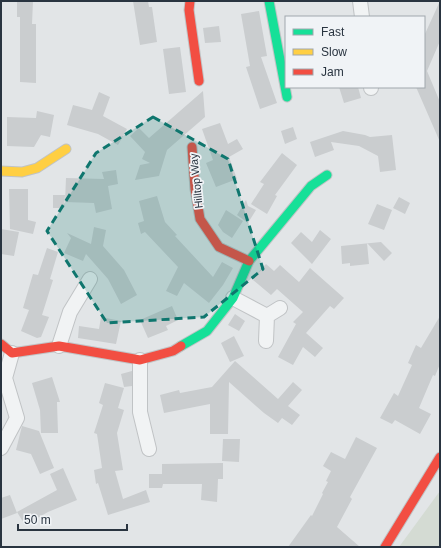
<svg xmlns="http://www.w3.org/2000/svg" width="441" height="548" font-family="Arial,sans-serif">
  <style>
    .green { fill: #d4dbd3 }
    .building { fill: #cacdcf }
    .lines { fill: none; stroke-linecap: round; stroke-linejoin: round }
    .street-casing { stroke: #c0c3c5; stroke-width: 16 }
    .fast-casing { stroke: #c0c3c5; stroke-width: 11 }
    .slow-casing { stroke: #c0c3c5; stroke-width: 11 }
    .jam-casing { stroke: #c0c3c5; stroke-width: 11 }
    .street { stroke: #f1f3f4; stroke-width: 14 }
    .fast { stroke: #16e098; stroke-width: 9 }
    .slow { stroke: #ffcf43; stroke-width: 9 }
    .jam { stroke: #f24e42; stroke-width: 9 }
    .marked { fill: #0f766e; fill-opacity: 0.2; stroke: #0f766e; stroke-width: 3; stroke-dasharray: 8 5; stroke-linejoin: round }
    .labels { text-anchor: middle; stroke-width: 3.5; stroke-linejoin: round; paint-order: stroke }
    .street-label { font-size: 11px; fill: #293440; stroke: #f0f3f6 }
  </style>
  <rect width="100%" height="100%" fill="#e2e5e7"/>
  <path class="green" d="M440 491V547H399Z"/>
  <path class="building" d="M17 1H33L32 24H36V83L20 82V17H17Z
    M133 1H148L149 7H152L157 42 140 45Z
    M440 1V41L427 71 440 102V142L416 87H424V36Z
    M259 11 267 56 261 57 277 103 260 109 246 67 250 66 241 14Z
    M219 26 221 42 205 43 203 28Z
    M180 47 186 92 169 94 163 49Z
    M339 87H358L361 98 344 103Z
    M203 91 205 117 167 150 159 176 135 180 140 165 150 163 142 159 145 152 130 136 139 128 149 138Z
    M99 92 110 97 103 116 127 129 118 145 98 134 67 125 73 105 92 110Z
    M37 111 54 115 50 137 41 135 34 147 7 146V117L36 118Z
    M220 123 228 144 237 139 243 149 229 157 237 179 216 187 206 163 213 160 202 129Z
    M293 127 297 139 285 144 281 131Z
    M343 131 365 135 370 137 392 135 396 170 380 172 378 156 359 146 331 142 334 150 315 157 310 142Z
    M282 153 297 165 275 195 277 196 267 214 251 204 264 184 260 182Z
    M116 170 118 184 108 186 112 209 96 213 94 203 65 202 66 178 104 179 102 172Z
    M9 189H28V220L36 222 33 234 10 229Z
    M53 195H65L64 208H53Z
    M157 196 165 222 177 235 175 236 213 277 222 262 233 268 223 285 209 303 184 283 177 296 166 291 178 267 145 232 141 234 138 223 144 221 139 201Z
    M399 197 410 203 405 214 393 208Z
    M246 200 248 206 256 210 248 223 237 215Z
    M377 204 392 210 384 230 368 224Z
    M226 210 243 221 232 238 223 232 218 225Z
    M94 227 106 230 103 246 124 270 137 295 121 304 108 279 86 254 83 261 64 253 71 238 67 233 91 244Z
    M1 229 19 232 14 256 1 254Z
    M320 230 331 239 312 264 291 243 301 232 312 242Z
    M381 242 392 253 384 261 367 243 369 264 350 266V263L342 264 341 246Z
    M47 248 58 252 50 279 53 280 42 315 49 317 41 337 37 338 21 331 29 310 23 308 33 274 38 275Z
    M266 264 274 271 280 265 299 282 310 268 344 298 334 309 330 306 306 333 323 348 315 357 303 347 293 365 278 357 296 324 293 322 303 312 277 289 271 295 253 280 255 276Z
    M172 306 178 320 166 326 168 330 148 338 140 320Z
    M235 314 245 321 239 331 228 325Z
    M440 316V364L435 376 433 375 419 408 431 414 420 434 395 420 392 424 380 418 394 393 398 396 412 365 408 363 416 345 421 348Z
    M101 317 121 321 116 344 78 338 79 326 99 329Z
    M234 336 244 356 230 362 221 343Z
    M235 361 278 399 293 382 302 390 288 406 300 415 292 425 282 418 278 423 264 413 229 382 228 434H210V404L164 413 160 395 179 390 180 393 212 387Z
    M132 371V386L124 387 121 374Z
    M52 377 60 402H57L58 433H41L40 410 32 383Z
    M105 383 124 388 118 408 124 410 117 433 123 470 115 471 123 499 146 490 150 502 108 515 98 483 96 484 94 470 102 468 97 434 94 433 103 405 99 403Z
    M22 426 39 431 54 468 40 474 31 454 16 450Z
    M356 437 377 448 350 497 352 499 337 527 360 547H288L311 515 312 516 323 494 322 493 328 482 326 481 331 471 323 466 331 452 345 459Z
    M223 439H240L239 462 222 461Z
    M223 463V479H218L217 502 201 500 202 484H163L162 488H149V474H162V464Z
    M63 468 77 500 48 512 25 525 17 512 57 490 50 474Z
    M10 495 17 513 1 519V498Z"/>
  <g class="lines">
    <g class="street-casing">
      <path id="street" d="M360 1 362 17
        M371 87V88
        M233 298 267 316 266 341
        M267 316 280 308
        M59 346 70 312 90 279
        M140 360V412L149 449
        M1 448 17 418 5 378 12 353"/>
    </g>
    <g class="fast-casing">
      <path id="fast" d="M269 1 287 97
        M181 346 207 331 233 298 249 261 311 186 327 175"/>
    </g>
    <g class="slow-casing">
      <path id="slow" d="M1 171 22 172 37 168 66 149"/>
    </g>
    <g class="jam-casing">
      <path id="jam" d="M190 1 189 10 199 81
        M192 147 195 189 200 219 219 247 249 261
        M1 344 12 353 59 346 140 360 173 351 181 346
        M385 547 440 457"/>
    </g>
    <use href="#street" class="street"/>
    <use href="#fast" class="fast"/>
    <use href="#slow" class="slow"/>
    <use href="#jam" class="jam"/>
  </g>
  <path class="marked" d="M153 117 228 159 263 269 204 317 107 323 47 231 96 153Z"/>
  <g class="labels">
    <g class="street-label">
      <text transform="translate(196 181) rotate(-96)" y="4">Hilltop Way</text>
    </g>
  </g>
  <rect width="441" height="548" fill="none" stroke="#293440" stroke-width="4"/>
  <rect x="285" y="16" width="140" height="72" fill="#f0f3f6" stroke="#a0a7ad"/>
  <rect x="293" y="29" width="20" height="6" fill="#16e098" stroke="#a0a7ad"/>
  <text x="321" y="36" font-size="12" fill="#293440">Fast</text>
  <rect x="293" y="49" width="20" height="6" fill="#ffcf43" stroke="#a0a7ad"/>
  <text x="321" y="56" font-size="12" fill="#293440">Slow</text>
  <rect x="293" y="69" width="20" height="6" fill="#f24e42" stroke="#a0a7ad"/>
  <text x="321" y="76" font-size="12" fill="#293440">Jam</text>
  <path d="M18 524v6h109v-6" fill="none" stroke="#293440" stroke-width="2"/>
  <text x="24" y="524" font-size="12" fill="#293440" stroke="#f0f3f6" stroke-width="3" paint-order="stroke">50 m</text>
</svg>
